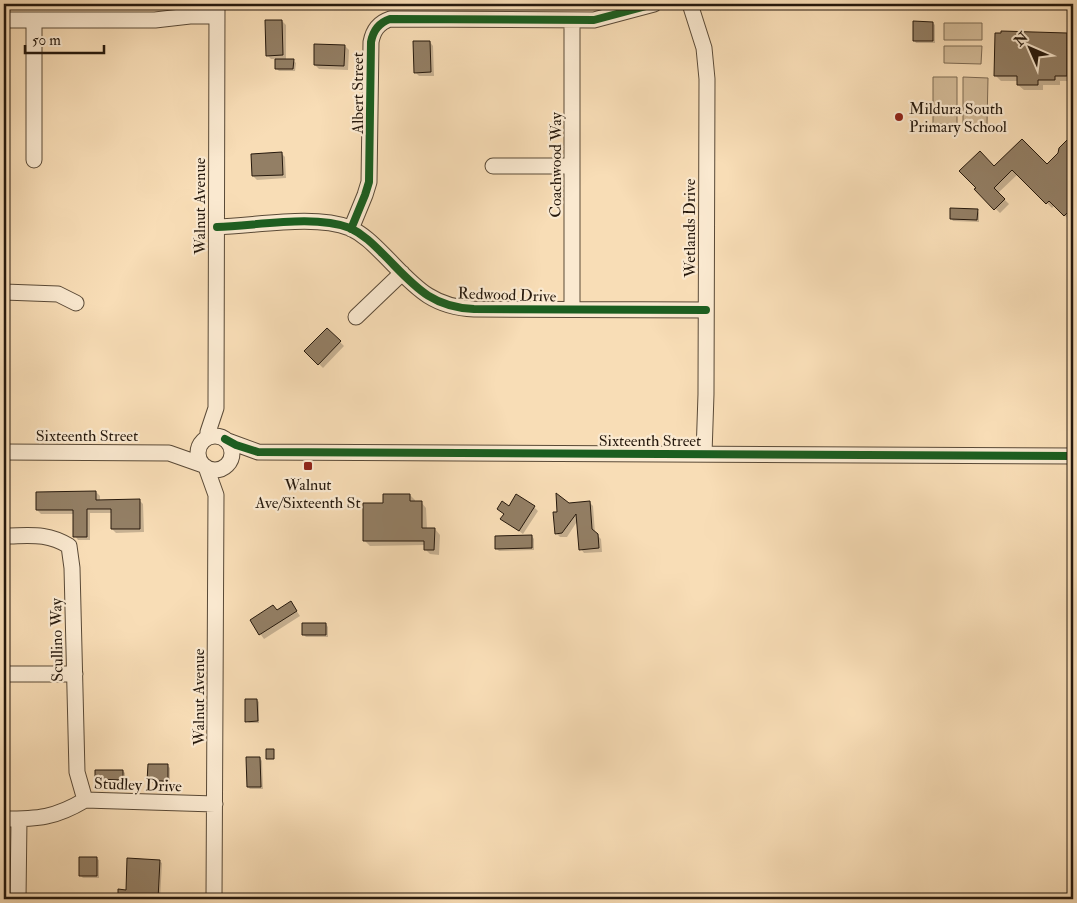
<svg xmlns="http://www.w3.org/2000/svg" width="1077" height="903" font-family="'IM FELL Double Pica',serif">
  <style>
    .green { fill: #d4bc99; stroke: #7d6a53 }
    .shadow { fill: #0003 }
    .building { fill: #937f65; stroke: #26190d }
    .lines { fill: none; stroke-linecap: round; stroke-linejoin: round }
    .minor-casing { stroke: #5a4a37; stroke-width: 17 }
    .minor { stroke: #fae9d0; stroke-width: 15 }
    .cycleway-casing { stroke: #fae9d0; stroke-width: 11 }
    .cycleway { stroke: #1b5e20; stroke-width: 8 }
    .poi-dot { fill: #8f2418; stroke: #fae9d0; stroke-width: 2 }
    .labels { text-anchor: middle; stroke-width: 4.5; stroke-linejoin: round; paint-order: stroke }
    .street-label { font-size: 16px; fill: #26190d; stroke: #fae9d0 }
    .poi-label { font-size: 16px; fill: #26190d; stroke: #fae9d0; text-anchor: start }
  </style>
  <rect width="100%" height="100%" fill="#f8ddb6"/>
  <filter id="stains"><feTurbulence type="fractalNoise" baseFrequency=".004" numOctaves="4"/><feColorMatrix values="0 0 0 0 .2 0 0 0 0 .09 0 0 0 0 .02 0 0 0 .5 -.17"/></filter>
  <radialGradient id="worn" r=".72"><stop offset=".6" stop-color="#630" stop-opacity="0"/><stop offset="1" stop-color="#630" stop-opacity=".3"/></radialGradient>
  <path class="green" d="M944 23H982V40H944Z
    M944 46H982L981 64 944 63Z
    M933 77H957V124H933Z
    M963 77 988 78 987 124H963Z"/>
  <path class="shadow" d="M282 21 286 25V60H293L296 63 295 71H279L276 68 277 59H271L267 55Z
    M933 23 935 25V43H916L914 40Z
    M1067 35 1072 40V81H1060V85H1043V90H1024L1018 85 1019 81H1001L995 75Z
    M430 42 433 46 434 76H419L415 72Z
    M345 46 349 50 348 70 319 69 315 65Z
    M1073 135V216L1069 220 1055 205 1052 208 1018 174 998 193 1009 204 1000 213 975 189 994 167 1047 166 1059 154 1060 148Z
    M281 153 285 157 286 178 257 180 253 176Z
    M977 210 979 213V222L953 221 951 218Z
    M327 329 344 346 323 368 306 351Z
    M96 492 100 496V501L139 500 143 504 144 532 116 533 112 529V513H90V540H78L75 536 74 514H41L37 510Z
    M410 495 415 500V502H421L426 508 427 529H435L440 535 439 555 430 554 425 549V545L370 546 365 541 384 504Z
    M589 502 593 506 595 533 601 539 602 552 584 553 581 549 578 520 567 537H560L556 533 559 513 569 504Z
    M509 507H534L538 511 523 534 502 519 505 515 498 509Z
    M532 536 534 539V550L499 551 496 548Z
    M294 607 300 616 264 639 251 621Z
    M326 624 328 627V637H306L303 634Z
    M257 700 259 702V723H249L247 721Z
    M260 758 262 761 263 789H250L248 787Z
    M168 766 170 768V783H151L149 780Z
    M123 771 125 773V781H99L96 779Z
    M96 858 99 860V878H83L80 875Z
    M159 861 162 863 160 899H121L119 897 127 891Z"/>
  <path class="building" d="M265 20H282L283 55 266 56Z
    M913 21 933 22V41H913Z
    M1001 31 1067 33V76H1055V80H1038V85H1017V76H994L995 33H1001Z
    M413 41H430L431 72 414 73Z
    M314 44 345 45 344 66 314 65Z
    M275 59H294L293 69H275Z
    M1073 134V207L1064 216 1049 201 1046 204 1012 170 994 188 1005 199 994 210 974 189 976 188 959 171 980 151 994 166 1022 139 1047 164 1058 153 1059 148Z
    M282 152 283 175 252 176 251 154Z
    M950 208 978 209 977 220 950 219Z
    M327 328 341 341 318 365 304 351Z
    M96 491V500L140 499V529H111V509H87V537H73V510H36V492Z
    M556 493 569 503 590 501 592 529 598 534 599 548 579 550 576 514 562 533 555 534 553 512H557Z
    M383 494H410V501H422V528H435L434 550H424V541H363V503H383Z
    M516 494 535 506 519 531 500 519 504 514 497 509 502 501 509 506Z
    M532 535V548L495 549V536Z
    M291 601 297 611 259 635 250 620 273 605 277 610Z
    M302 623H326V635H302Z
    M245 699H257L258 721 245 722Z
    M266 749H274V759H266Z
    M246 757H260L261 787H247Z
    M148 764H168V781H147Z
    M95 770H123V780L95 779Z
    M79 857H97V876H79Z
    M127 858 160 860 158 899 118 897V889L126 890Z"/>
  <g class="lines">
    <g class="minor-casing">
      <path id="minor" d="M690 4 704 48 707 79 706 394 704 454
        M4 20H155L190 16H217
        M34 20V160
        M572 21V309
        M493 166H572
        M217 227C256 226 314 214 350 228 363 234 373 244 383 254 413 284 429 307 474 309L706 310
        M351 229 365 195 369 182 371 42C373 31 378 23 390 19L594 20 654 4
        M4 292 58 294 76 303
        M356 317 402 273
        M198 453a17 17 0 1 1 34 0a17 17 0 1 1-34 0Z
        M208 437V432L216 408 217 4
        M228 441 258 452 1073 456
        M4 452 169 453 203 465
        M206 467 216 495 214 899
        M4 536C29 536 46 532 69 546L72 568 77 772 85 800
        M4 674H75
        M4 819C38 819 55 818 85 800L215 804
        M18 899 19 819"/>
    </g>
    <use href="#minor" class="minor"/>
    <g class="cycleway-casing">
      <path id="cycleway" d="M217 227C256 226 314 214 350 228 363 234 373 244 383 254 413 284 429 307 474 309L706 310
        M351 229 365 195 369 182 371 42C373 31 378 23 390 19L594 20 654 4
        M225 439 236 445 258 452 1073 456"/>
    </g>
    <use href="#cycleway" class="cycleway"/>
  </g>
  <g class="poi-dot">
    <circle cx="899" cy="117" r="5"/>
    <rect x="303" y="461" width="10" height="10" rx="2.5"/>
  </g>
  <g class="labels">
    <g class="street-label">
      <text transform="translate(357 93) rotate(-90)" y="6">Albert Street</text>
      <text transform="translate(555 165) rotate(-90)" y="6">Coachwood Way</text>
      <text transform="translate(199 206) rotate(-90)" y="6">Walnut Avenue</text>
      <text transform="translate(689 228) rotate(-90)" y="6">Wetlands Drive</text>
      <text transform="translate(507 294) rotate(2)" y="6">Redwood Drive</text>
      <text x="87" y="441">Sixteenth Street</text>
      <text x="650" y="446">Sixteenth Street</text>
      <text transform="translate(56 640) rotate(-91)" y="6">Scullino Way</text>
      <text transform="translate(198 697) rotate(-90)" y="6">Walnut Avenue</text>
      <text transform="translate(138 784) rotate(2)" y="6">Studley Drive</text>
    </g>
    <g class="poi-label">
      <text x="909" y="114">Mildura South<tspan x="909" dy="18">Primary School</tspan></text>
      <text x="308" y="490" text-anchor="middle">Walnut<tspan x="308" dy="18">Ave/Sixteenth St</tspan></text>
    </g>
  </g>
  <rect width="1077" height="903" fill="none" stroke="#f8ddb6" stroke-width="20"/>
  <rect x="5" y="5" width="1067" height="893" fill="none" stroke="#26190d" stroke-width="2.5"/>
  <rect x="10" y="10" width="1057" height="883" fill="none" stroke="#26190d"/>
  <g transform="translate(1030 48) rotate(315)" stroke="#fae9d0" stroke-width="4" paint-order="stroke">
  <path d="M0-4L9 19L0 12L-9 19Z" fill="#26190d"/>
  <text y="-8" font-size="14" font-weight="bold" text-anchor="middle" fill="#26190d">N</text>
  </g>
  <path d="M25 45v8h79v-8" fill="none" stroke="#26190d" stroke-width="2.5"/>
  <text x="32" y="45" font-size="15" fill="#26190d" stroke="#fae9d0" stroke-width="4" paint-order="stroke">50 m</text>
  <rect width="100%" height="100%" filter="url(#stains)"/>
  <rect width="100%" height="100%" fill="url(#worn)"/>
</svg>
